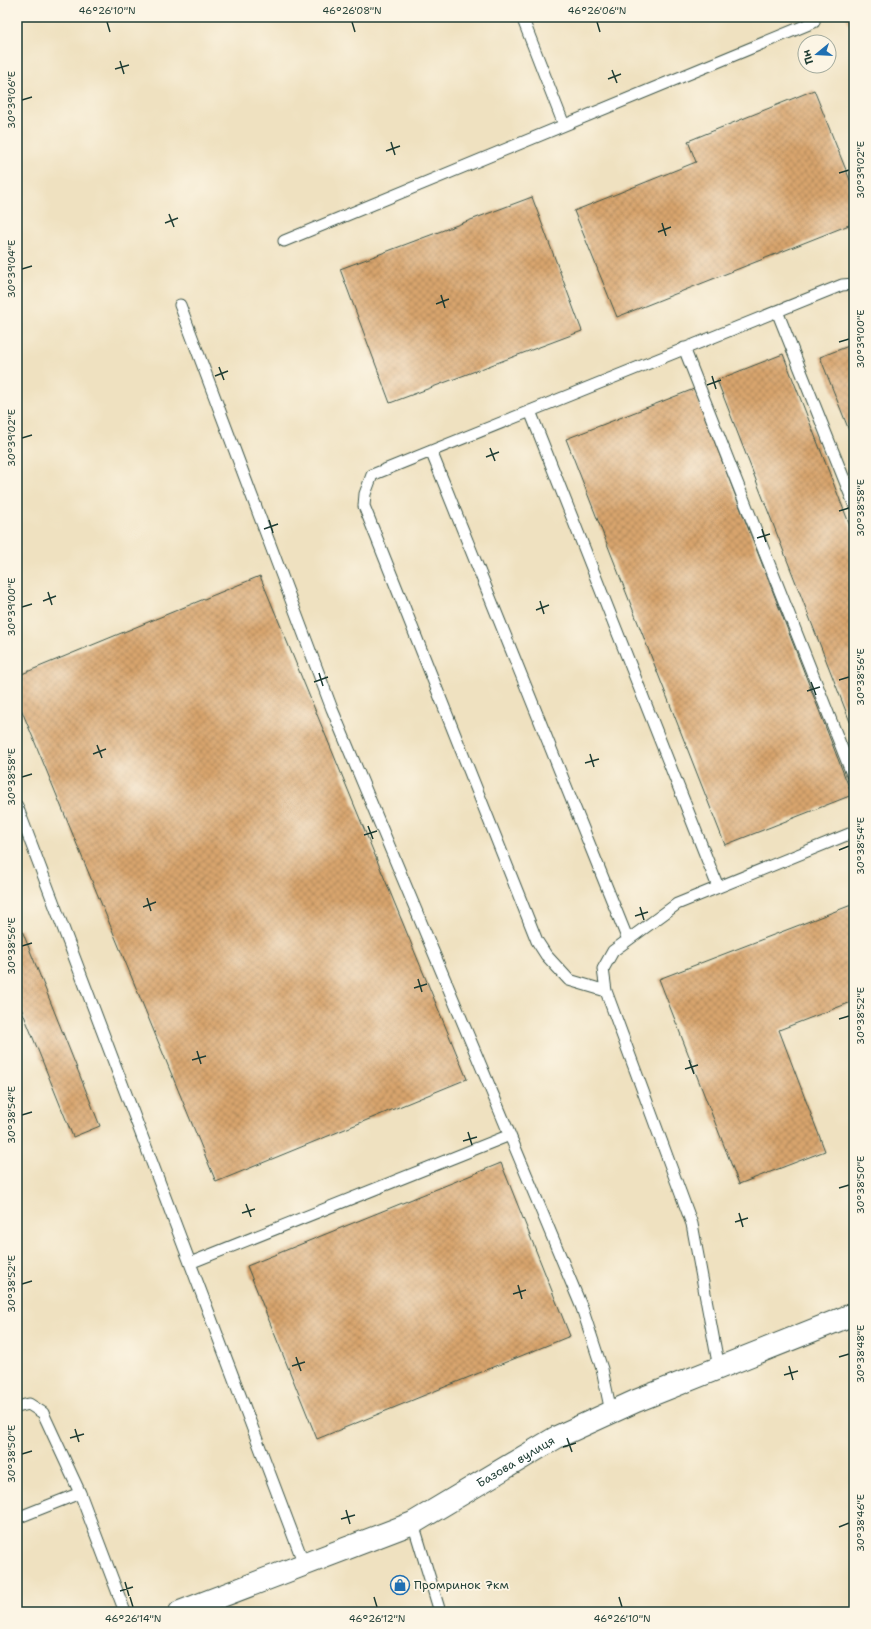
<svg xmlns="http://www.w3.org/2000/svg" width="871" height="1629" font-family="'Shantell Sans',sans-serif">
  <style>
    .building { fill: url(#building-cross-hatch) }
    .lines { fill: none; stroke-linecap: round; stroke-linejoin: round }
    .service-casing { stroke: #3e5649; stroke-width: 13 }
    .minor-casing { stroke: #3e5649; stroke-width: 24 }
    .service { stroke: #fff; stroke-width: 11 }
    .minor { stroke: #fff; stroke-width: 22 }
    .ticks { fill: none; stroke: #1f3d34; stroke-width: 1.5 }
    .labels { text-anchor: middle; stroke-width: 3.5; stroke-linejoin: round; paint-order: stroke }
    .street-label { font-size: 12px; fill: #1f3d34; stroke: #fcf5e5 }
    .poi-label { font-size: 12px; fill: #1f3d34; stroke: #fcf5e5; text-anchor: start }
    .neatline { fill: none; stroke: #1f3d34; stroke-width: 1.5 }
    .ticks-label { font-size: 10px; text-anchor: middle; fill: #1f3d34 }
  </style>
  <defs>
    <pattern id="building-cross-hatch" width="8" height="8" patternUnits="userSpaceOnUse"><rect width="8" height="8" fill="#d8a46d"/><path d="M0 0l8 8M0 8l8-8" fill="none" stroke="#af875a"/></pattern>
  </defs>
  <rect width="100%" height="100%" fill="#fcf5e5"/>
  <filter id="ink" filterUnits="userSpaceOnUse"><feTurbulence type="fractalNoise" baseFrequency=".025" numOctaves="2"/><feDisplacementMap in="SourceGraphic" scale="8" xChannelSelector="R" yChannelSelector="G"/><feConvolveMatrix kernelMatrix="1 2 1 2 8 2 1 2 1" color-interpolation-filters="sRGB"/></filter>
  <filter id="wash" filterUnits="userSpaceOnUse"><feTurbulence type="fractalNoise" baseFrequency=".012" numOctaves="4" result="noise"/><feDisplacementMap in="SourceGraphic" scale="16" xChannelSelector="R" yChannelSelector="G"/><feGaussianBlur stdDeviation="0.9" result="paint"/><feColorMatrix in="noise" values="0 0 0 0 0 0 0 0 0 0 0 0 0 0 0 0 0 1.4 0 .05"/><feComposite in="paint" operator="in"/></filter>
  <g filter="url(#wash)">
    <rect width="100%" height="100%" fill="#efe1c0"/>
    <g id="blocks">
      <path class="building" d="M846 17H854V36Z
        M814 90 854 190V223L617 317 574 211 696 162 688 141Z
        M532 197 582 331 390 403 340 269Z
        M854 344V443L820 357Z
        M783 354 854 536V732L717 380Z
        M694 389 852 795 725 845 566 439Z
        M260 576 467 1079 216 1182 17 699V676Z
        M854 904V1001L779 1030 825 1151 739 1184 659 979Z
        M21 928 100 1126 73 1137 17 998V930Z
        M501 1163 570 1336 317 1439 247 1266Z"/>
    </g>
  </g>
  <g filter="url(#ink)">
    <use href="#blocks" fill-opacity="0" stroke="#3e5649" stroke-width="1"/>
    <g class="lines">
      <g class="service-casing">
        <path id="service" d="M522 17 564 125
          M284 241 814 22
          M180 305 332 709 582 1308 602 1369 611 1412
          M777 311 854 504
          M684 348 854 779
          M530 411 718 887
          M431 451 628 940
          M17 806 304 1564
          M606 991 569 980 546 955 537 941 364 506 365 494 372 475 842 285 854 284
          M190 1263 510 1135
          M719 1368 692 1224 606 991 603 969 613 951 677 904 854 832
          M17 1407 29 1404 43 1413 80 1493 125 1612
          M17 1518 80 1493
          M413 1523 440 1612"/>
      </g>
      <g class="minor-casing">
        <g id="minor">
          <path id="s1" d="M180 1612 413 1523 557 1437 636 1401 854 1314"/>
        </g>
      </g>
      <use href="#service" class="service"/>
      <use href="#minor" class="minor"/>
    </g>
  </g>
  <path class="ticks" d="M107 22 110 32M352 22 355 32M597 22 600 32M120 61 124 74M115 69 129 65M612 70 617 83M608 79 621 74M22 100 32 97M391 142 395 155M386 151 400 146M839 173 849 170M169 214 174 227M165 223 178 218M662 223 666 236M658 232 671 227M22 269 32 266M441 295 445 308M436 304 449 299M839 342 849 339M219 367 224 380M215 376 228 371M712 376 716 389M707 385 721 380M22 438 32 435M490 448 495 461M486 457 499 452M839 511 849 508M269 520 273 533M264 529 278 524M762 529 766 542M757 538 770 534M48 592 52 605M43 601 56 596M540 601 544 614M22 607 32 604M536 610 549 605M319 673 323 686M839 680 849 677M314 682 328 677M811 682 816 695M807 691 820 687M97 745 102 758M93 754 106 749M590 754 594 767M585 763 599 759M22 777 32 774M368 826 373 839M364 835 377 831M839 850 849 846M147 898 151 911M143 907 156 902M640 907 644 920M635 916 648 912M22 946 32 943M418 979 422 992M414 988 427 984M839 1019 849 1016M197 1051 201 1064M192 1060 206 1056M689 1060 694 1074M685 1069 698 1065M22 1115 32 1112M468 1132 472 1145M463 1141 477 1137M839 1188 849 1185M246 1204 251 1217M242 1213 255 1209M739 1213 743 1227M735 1222 748 1218M22 1284 32 1281M518 1285 522 1299M513 1294 526 1290M296 1357 301 1371M839 1357 849 1354M292 1366 305 1362M789 1366 793 1380M784 1375 798 1371M75 1429 79 1442M70 1438 84 1434M567 1438 572 1452M563 1447 576 1443M22 1454 32 1451M346 1510 350 1524M341 1519 355 1515M839 1527 849 1523M125 1582 129 1596M120 1591 133 1587M130 1597 133 1607M374 1597 377 1607M619 1597 622 1607"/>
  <defs>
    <g id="shop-ring" transform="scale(1)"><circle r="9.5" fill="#fcf5e5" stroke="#1f6fb2" stroke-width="1.5"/><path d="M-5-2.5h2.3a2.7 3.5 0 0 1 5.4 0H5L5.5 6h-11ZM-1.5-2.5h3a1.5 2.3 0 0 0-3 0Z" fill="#1f6fb2"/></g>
  </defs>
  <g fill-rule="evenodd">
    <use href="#shop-ring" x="400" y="1585"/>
  </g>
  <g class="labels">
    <g class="street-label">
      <text dy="4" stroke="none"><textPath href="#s1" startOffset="369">Базова вулиця</textPath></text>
    </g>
    <g class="poi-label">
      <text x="414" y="1589">Промринок 7км</text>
    </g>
  </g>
  <rect width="871" height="1629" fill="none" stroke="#fcf5e5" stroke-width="44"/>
  <g transform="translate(817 54) rotate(252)"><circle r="19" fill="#fcf5e5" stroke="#a4ab9e"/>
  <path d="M0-3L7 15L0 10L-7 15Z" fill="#1f6fb2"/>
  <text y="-6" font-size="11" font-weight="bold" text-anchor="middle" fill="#1f3d34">Пн</text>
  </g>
  <rect x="22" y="22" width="827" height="1585" class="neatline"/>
  <g class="ticks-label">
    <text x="107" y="14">46°26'10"N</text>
    <text x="352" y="14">46°26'08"N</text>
    <text x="597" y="14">46°26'06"N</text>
    <text transform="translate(11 100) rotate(-90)" y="4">30°39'06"E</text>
    <text transform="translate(860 170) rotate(-90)" y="4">30°39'02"E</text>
    <text transform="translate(11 269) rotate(-90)" y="4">30°39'04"E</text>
    <text transform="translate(860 339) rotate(-90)" y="4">30°39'00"E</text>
    <text transform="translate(11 438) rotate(-90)" y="4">30°39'02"E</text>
    <text transform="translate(860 508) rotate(-90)" y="4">30°38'58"E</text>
    <text transform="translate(11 607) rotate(-90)" y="4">30°39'00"E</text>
    <text transform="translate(860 677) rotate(-90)" y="4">30°38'56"E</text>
    <text transform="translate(11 777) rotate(-90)" y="4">30°38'58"E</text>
    <text transform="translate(860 846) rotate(-90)" y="4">30°38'54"E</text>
    <text transform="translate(11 946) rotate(-90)" y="4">30°38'56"E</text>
    <text transform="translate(860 1016) rotate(-90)" y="4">30°38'52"E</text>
    <text transform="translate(11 1115) rotate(-90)" y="4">30°38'54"E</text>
    <text transform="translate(860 1185) rotate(-90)" y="4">30°38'50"E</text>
    <text transform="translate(11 1284) rotate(-90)" y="4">30°38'52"E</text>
    <text transform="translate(860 1354) rotate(-90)" y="4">30°38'48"E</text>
    <text transform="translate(11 1454) rotate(-90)" y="4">30°38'50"E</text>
    <text transform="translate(860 1523) rotate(-90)" y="4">30°38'46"E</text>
    <text x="133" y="1622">46°26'14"N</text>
    <text x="377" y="1622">46°26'12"N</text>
    <text x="622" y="1622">46°26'10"N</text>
  </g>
</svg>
